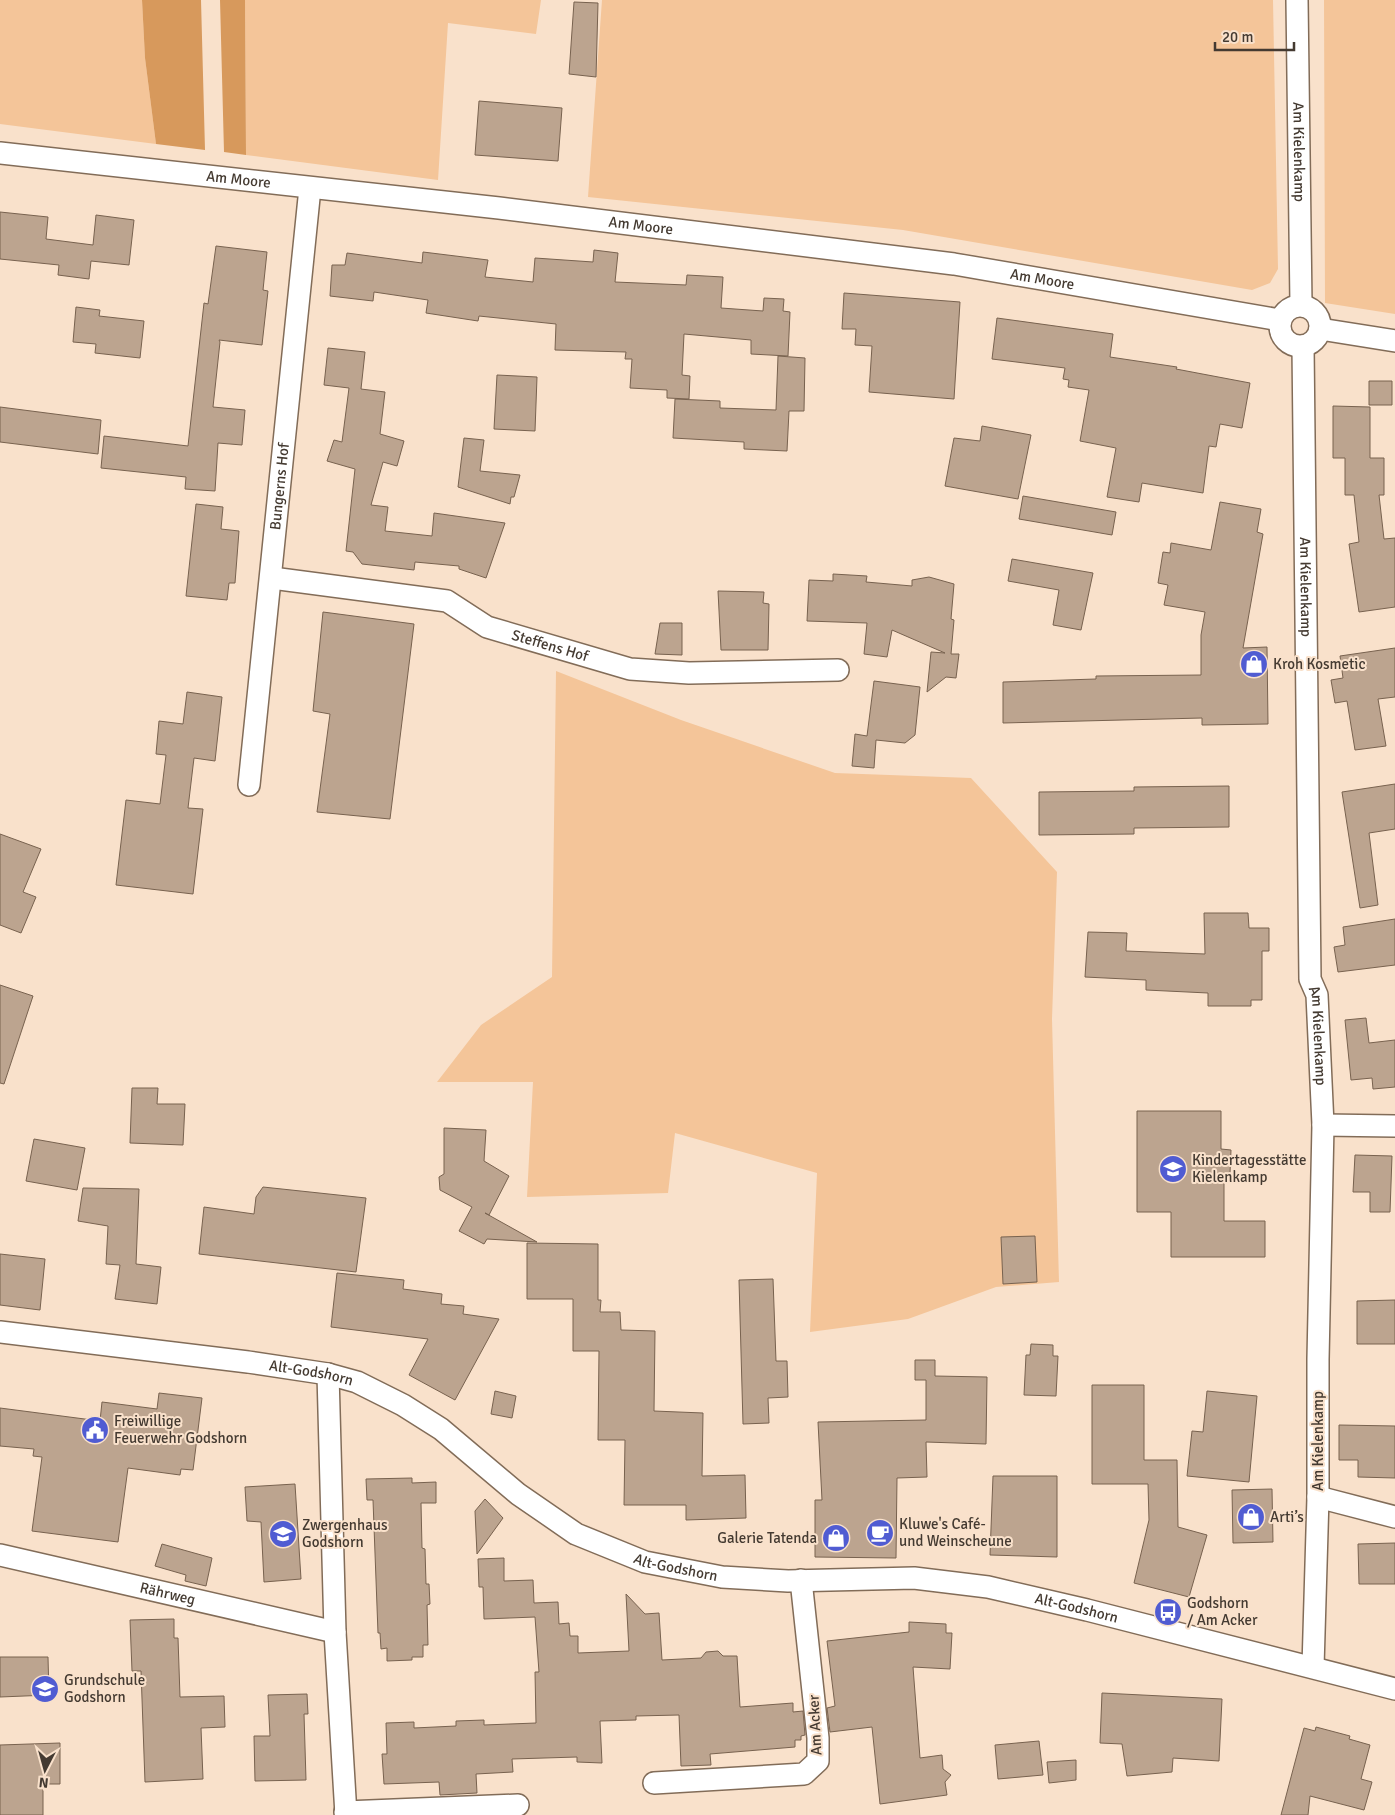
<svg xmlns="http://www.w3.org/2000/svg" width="1395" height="1815" font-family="Signika,sans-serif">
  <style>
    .green { fill: #f4c599 }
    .forest { fill: #d7995c }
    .building { fill: #bca48f; stroke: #78624f }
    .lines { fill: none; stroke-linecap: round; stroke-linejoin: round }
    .street-casing { stroke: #826c58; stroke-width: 24 }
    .street { stroke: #fff; stroke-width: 21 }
    .labels { text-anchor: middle; stroke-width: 4; stroke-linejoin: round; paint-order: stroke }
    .street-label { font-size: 15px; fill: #443a31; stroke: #f9e1cb }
    .poi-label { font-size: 15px; fill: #443a31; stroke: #f9e1cb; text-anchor: start }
  </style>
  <rect width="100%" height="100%" fill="#f9e1cb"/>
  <path class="green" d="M0 0H142L145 58 156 144 0 124Z
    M245 0H541L536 34 448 23 438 180 246 155Z
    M602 0H1273L1278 269 1270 283 1252 290 903 230 588 197Z
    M1324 0H1395V314L1325 303Z
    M556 671 681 720 835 773 971 778 1057 872 1052 1019 1059 1282 996 1287 908 1319 810 1332 817 1173 675 1133 668 1193 527 1197 533 1082H437L481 1025 552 977Z"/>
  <path class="forest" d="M142 0H201L205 150 156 144 145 58Z
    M220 0H245L246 155 224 152Z"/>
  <path class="building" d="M574 2 598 3 596 77 569 74Z
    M479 101 562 108 558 161 475 155Z
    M0 212 48 217 46 239 93 245 96 215 134 220 129 265 91 261 89 279 58 275 59 265 0 259Z
    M216 246 267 252 263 290 268 291 262 345 219 340 220 342 213 407 245 410 242 445 218 443 215 491 185 489 186 477 101 468 104 436 188 446 204 303 208 304Z
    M594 250 618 253 615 282 686 285 687 275 723 277 721 308 763 311 764 298 784 299 783 311 790 312 788 356 751 354V340L684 334 682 375 690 376 689 399 667 398V390L630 388 632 359H625L626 352 555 350 556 324 479 316 478 321 426 313 428 300 374 292 373 301 330 296 332 265H345L347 253 422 263 423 252 488 260 485 277 533 282 535 258 593 262Z
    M844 293 960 302 954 399 869 392 872 346 855 345 856 329H842Z
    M76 307 100 310 99 316 144 321 140 358 95 353 96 344 73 342Z
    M997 318 1113 334 1110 357 1177 367 1176 369 1250 383 1242 428 1220 424 1216 447 1209 446 1203 493 1142 483 1139 502 1107 497 1116 448 1080 441 1089 390 1068 387 1069 380 1063 379 1065 368 992 359Z
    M328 348 365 352 361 389 385 392 380 434 404 441 397 466 383 462 371 505 388 507 385 531 432 536 434 513 505 523 486 578 459 569V566L415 562 414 570 362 564 353 552 346 551 355 469 327 461 334 440 342 442 349 388 324 385Z
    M778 356 805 358 804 411H789L787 451 744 449V442L673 438 675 399 720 401V408L776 410Z
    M497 375 537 377 535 431 494 429Z
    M1369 381H1392V405H1369Z
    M1333 406 1370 407V458H1384V495H1379L1384 539 1395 538V607L1359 612 1349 544 1359 542 1354 495H1345V458H1333Z
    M0 407 101 420 98 454 0 442Z
    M982 426 1031 435 1018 499 945 486 954 438 980 441Z
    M464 438 484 440 480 471 520 475 514 497H511L510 504 458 487Z
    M1023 496 1116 512 1112 535 1019 519Z
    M1220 502 1261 509 1257 532 1263 534 1243 648 1267 647 1268 724 1202 725V718L1003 723V682L1096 679V676L1201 675V635L1205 612 1164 605 1168 585 1158 583 1163 552 1170 553 1171 543 1211 550Z
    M196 504 223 507 221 529 239 531 235 583H229L227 600 186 596Z
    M1012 559 1093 573 1081 630 1053 625 1059 590 1008 581Z
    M833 574 867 576 866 582 912 586V580L929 577 954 584 951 619 954 620 951 654H959L956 678 946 677 927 692 931 652 945 653 892 630 887 657 864 654 867 623 807 621 809 580 833 581Z
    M718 591 764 592 763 603 769 604 768 650H721Z
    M323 612 414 624 390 819 317 812 330 714 313 711Z
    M660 623H682V655L655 654Z
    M1395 648V697L1378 699 1386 746 1355 750 1347 701 1335 703 1331 680 1343 678 1340 656Z
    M874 681 920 687 915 735 905 743 876 740 874 768 852 766 855 734 867 736Z
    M187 692 222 697 215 761 194 758 188 808 203 809 193 894 116 885 126 800 160 804 166 755 156 754 159 721 183 724Z
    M1395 784V829L1369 833 1378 905 1360 908 1342 792Z
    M1229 786V827L1134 828V834L1039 835V792L1134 791V787Z
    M0 834 41 849 23 892 36 897 21 933 0 925Z
    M1204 913H1248L1249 928H1269V951H1262V1000H1251V1006H1208V993L1146 990V980L1085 977 1088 932 1127 933 1126 951 1205 954Z
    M1395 919V965L1338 972 1334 947 1345 945 1343 927Z
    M0 985 33 996 4 1084 0 1083Z
    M1366 1018 1369 1043 1395 1040V1087L1373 1089 1372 1078 1351 1080 1345 1020Z
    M132 1088H158L157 1104H185L183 1145 130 1143Z
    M1137 1111H1221V1149L1231 1150 1230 1173H1224V1221H1265V1257H1171V1212H1137Z
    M444 1128 486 1130 484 1161 509 1176 489 1215 485 1213 537 1242 487 1239 484 1244 459 1231 472 1207 440 1190 439 1177 444 1174Z
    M34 1139 85 1148 77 1190 26 1181Z
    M1355 1155 1392 1156 1390 1212H1370V1192H1353Z
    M263 1187 366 1198 356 1272 199 1254 204 1207 254 1214 256 1197Z
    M83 1188 139 1189 136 1264 161 1267 157 1304 115 1299 120 1265 106 1264 108 1226 78 1221Z
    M1035 1236 1037 1282 1003 1284 1001 1237Z
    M527 1243 598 1244V1300H601L600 1312H620L621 1330 655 1331 654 1411 703 1413 702 1476 745 1475 746 1518 686 1520V1505H624L625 1440H598L599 1351H573V1299H527Z
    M0 1254 45 1259 40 1310 0 1305Z
    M337 1273 404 1280 403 1289 442 1294 441 1304 464 1306 463 1314 499 1319 455 1400 409 1375 428 1339 331 1327Z
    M773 1279 776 1361H787L788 1397 768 1398 769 1423 743 1424 739 1280Z
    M1395 1300V1344H1357V1301Z
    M1031 1344 1053 1345V1356H1058L1056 1396 1024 1395 1026 1355H1030Z
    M915 1360H935V1376L987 1377 986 1444 926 1442 927 1477 897 1478 896 1558 815 1557V1500H822L818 1422 926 1420V1380H915Z
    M1092 1385H1144V1460H1177L1178 1527 1207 1535 1189 1597 1134 1583 1149 1520 1148 1484H1092Z
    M495 1391 516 1396 512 1418 491 1414Z
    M1207 1391 1257 1396 1249 1482 1187 1476 1192 1431 1203 1432Z
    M159 1393 202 1398 193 1470 181 1469 180 1475 128 1468 118 1542 32 1531 42 1457 33 1456 34 1449 0 1446V1408L100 1421 102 1402 157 1409Z
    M1339 1425 1395 1426V1478L1358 1477V1460H1339Z
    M993 1476H1057V1557L990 1555Z
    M412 1478V1483L436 1482V1503H421L422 1548 425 1549 426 1584H429L430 1604 427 1605 428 1645H423V1657H412V1660L387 1661V1648L381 1649 380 1633H378L373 1500H367L366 1479Z
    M295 1484 301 1579 264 1582 261 1522 247 1521 245 1487Z
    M1272 1489 1273 1542 1233 1543 1232 1490Z
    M485 1499 503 1518 477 1554 475 1511Z
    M1395 1543V1584H1359L1358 1544Z
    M162 1544 212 1558 206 1586 185 1581 186 1575 155 1566Z
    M504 1558V1581L533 1580 534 1603 558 1602 559 1624 569 1623 570 1636H578V1653L629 1651 626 1594 645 1614 659 1613 662 1660 701 1658 706 1652 718 1651 723 1656H737L740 1707 793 1703V1712L803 1711 805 1735 801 1736V1740H795V1747L710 1754 711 1765 681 1766 679 1715 636 1716V1720L600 1721 602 1763 577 1762V1757L512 1759 513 1772 476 1774 477 1793 440 1795 439 1782 384 1784 382 1754H387L386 1723 414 1722V1728L456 1726V1721L484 1720V1725L536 1723 535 1672H539L535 1617 484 1619 483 1587H479L478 1559Z
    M174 1619V1638H178L180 1697 224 1696 225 1727 201 1728 203 1779 145 1782 141 1671H132L130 1620Z
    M909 1622 946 1624V1633H952L950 1669 913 1667 920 1758 942 1755 943 1769 951 1775 945 1782 947 1795 880 1804 872 1727 830 1732 827 1708 835 1706 827 1641 909 1632Z
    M0 1657H48L49 1695 0 1697Z
    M1102 1693 1222 1699 1219 1761 1173 1758 1172 1772 1127 1776 1122 1744 1100 1743Z
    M307 1694 308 1714H304L306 1780 255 1781 254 1736H270L268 1695Z
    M1316 1727 1350 1736 1349 1739 1370 1745 1361 1779 1372 1782 1364 1810 1310 1796 1308 1815H1281L1304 1728 1315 1731Z
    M1039 1741 1043 1775 998 1779 995 1745Z
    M60 1743V1784H43V1815H0V1745Z
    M1076 1760V1780L1049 1783 1047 1762Z"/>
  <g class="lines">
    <g class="street-casing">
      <g id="street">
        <path id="s1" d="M1297 0 1301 305"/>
        <path id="s2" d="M0 153 499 208 954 264 1280 320"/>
        <circle cx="1300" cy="326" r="20"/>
        <path d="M1320 329 1395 341"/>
        <path id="s3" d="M1303 346 1310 979 1317 995 1323 1125 1318 1359V1497L1313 1667"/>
        <path id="s4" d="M272 578 447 601 487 627 630 669 689 673 838 670"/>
        <path id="s5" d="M249 785 310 188"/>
        <path d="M1323 1125 1395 1126"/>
        <path id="s6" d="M0 1332 248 1362 328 1374 357 1382 403 1405 441 1429 518 1494 576 1534 645 1562 722 1577 788 1581 914 1578 988 1587 1087 1610 1395 1689"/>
        <path d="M328 1374 335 1632 346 1815"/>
        <path d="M1318 1497 1395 1517"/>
        <path id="s7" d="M0 1555 335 1632"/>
        <path d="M654 1783 804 1774 818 1761V1738L801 1580"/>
        <path d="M345 1812 518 1805"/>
      </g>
    </g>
    <use href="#street" class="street"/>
  </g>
  <defs>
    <g id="shop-disc" transform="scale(1.4375)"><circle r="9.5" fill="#505cd2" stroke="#f9e1cb"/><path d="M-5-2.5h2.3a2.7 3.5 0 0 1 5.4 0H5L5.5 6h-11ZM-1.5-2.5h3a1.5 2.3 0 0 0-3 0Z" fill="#fff"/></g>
    <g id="school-disc" transform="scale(1.4375)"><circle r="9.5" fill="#505cd2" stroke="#f9e1cb"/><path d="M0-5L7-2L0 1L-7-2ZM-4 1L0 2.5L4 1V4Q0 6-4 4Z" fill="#fff"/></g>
    <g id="civic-disc" transform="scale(1.4375)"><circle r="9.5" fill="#505cd2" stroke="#f9e1cb"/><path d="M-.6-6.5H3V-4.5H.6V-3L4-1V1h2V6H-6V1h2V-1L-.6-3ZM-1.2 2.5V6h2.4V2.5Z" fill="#fff"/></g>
    <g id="cafe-disc" transform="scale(1.4375)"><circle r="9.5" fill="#505cd2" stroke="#f9e1cb"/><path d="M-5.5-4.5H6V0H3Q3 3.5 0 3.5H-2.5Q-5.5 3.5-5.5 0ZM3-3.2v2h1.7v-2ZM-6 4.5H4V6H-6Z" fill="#fff"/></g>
    <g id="bus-disc" transform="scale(1.4375)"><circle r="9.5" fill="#505cd2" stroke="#f9e1cb"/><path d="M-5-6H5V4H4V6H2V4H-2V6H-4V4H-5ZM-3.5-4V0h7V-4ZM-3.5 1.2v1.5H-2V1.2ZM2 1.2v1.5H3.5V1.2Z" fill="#fff"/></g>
  </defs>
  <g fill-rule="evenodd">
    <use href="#shop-disc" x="1254" y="664"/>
    <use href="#school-disc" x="1173" y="1169"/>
    <use href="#civic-disc" x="95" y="1430"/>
    <use href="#shop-disc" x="1251" y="1517"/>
    <use href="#cafe-disc" x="880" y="1533"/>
    <use href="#school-disc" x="283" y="1534"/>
    <use href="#shop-disc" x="836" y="1538"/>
    <use href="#bus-disc" x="1168" y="1612"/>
    <use href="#school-disc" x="45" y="1689"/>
  </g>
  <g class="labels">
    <g class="street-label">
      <text dy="5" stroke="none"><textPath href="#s1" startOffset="152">Am Kielenkamp</textPath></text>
      <text dy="5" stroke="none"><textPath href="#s2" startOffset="240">Am Moore</textPath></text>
      <text dy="5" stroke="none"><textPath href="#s2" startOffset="645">Am Moore</textPath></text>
      <text dy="5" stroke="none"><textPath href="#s2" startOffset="1050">Am Moore</textPath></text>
      <text dy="5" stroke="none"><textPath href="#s5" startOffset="300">Bungerns Hof</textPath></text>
      <text dy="5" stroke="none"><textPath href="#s3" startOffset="241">Am Kielenkamp</textPath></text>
      <text dy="5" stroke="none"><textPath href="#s4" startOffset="290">Steffens Hof</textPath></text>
      <text dy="5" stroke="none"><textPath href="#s3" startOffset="691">Am Kielenkamp</textPath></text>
      <text dy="5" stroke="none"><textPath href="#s6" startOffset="314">Alt-Godshorn</textPath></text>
      <text transform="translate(1318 1441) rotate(-90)" y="5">Am Kielenkamp</text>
      <text dy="5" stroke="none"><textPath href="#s6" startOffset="734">Alt-Godshorn</textPath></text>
      <text dy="5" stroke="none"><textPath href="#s7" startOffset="172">Rährweg</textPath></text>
      <text dy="5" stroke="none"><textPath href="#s6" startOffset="1139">Alt-Godshorn</textPath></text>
      <text transform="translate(815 1725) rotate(-93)" y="5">Am Acker</text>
    </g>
    <g class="poi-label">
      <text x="1273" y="669">Kroh Kosmetic</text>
      <text x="1192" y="1165">Kindertagesstätte<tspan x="1192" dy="17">Kielenkamp</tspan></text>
      <text x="114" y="1426">Freiwillige<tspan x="114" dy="17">Feuerwehr Godshorn</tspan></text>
      <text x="1270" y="1522">Arti’s</text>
      <text x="899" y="1529">Kluwe's Café-<tspan x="899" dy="17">und Weinscheune</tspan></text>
      <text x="302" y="1530">Zwergenhaus<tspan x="302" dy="17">Godshorn</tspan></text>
      <text x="817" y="1543" text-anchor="end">Galerie Tatenda</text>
      <text x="1187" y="1608">Godshorn<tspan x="1187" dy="17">/ Am Acker</tspan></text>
      <text x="64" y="1685">Grundschule<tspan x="64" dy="17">Godshorn</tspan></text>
    </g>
  </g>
  <g transform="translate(45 1770) rotate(186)" stroke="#f9e1cb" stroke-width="4" paint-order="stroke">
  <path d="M0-4L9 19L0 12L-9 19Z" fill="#443a31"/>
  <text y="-8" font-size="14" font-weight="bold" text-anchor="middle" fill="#443a31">N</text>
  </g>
  <path d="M1215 42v8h79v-8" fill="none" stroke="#443a31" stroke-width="2.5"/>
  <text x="1222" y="42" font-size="15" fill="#443a31" stroke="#f9e1cb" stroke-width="4" paint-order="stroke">20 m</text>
</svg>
